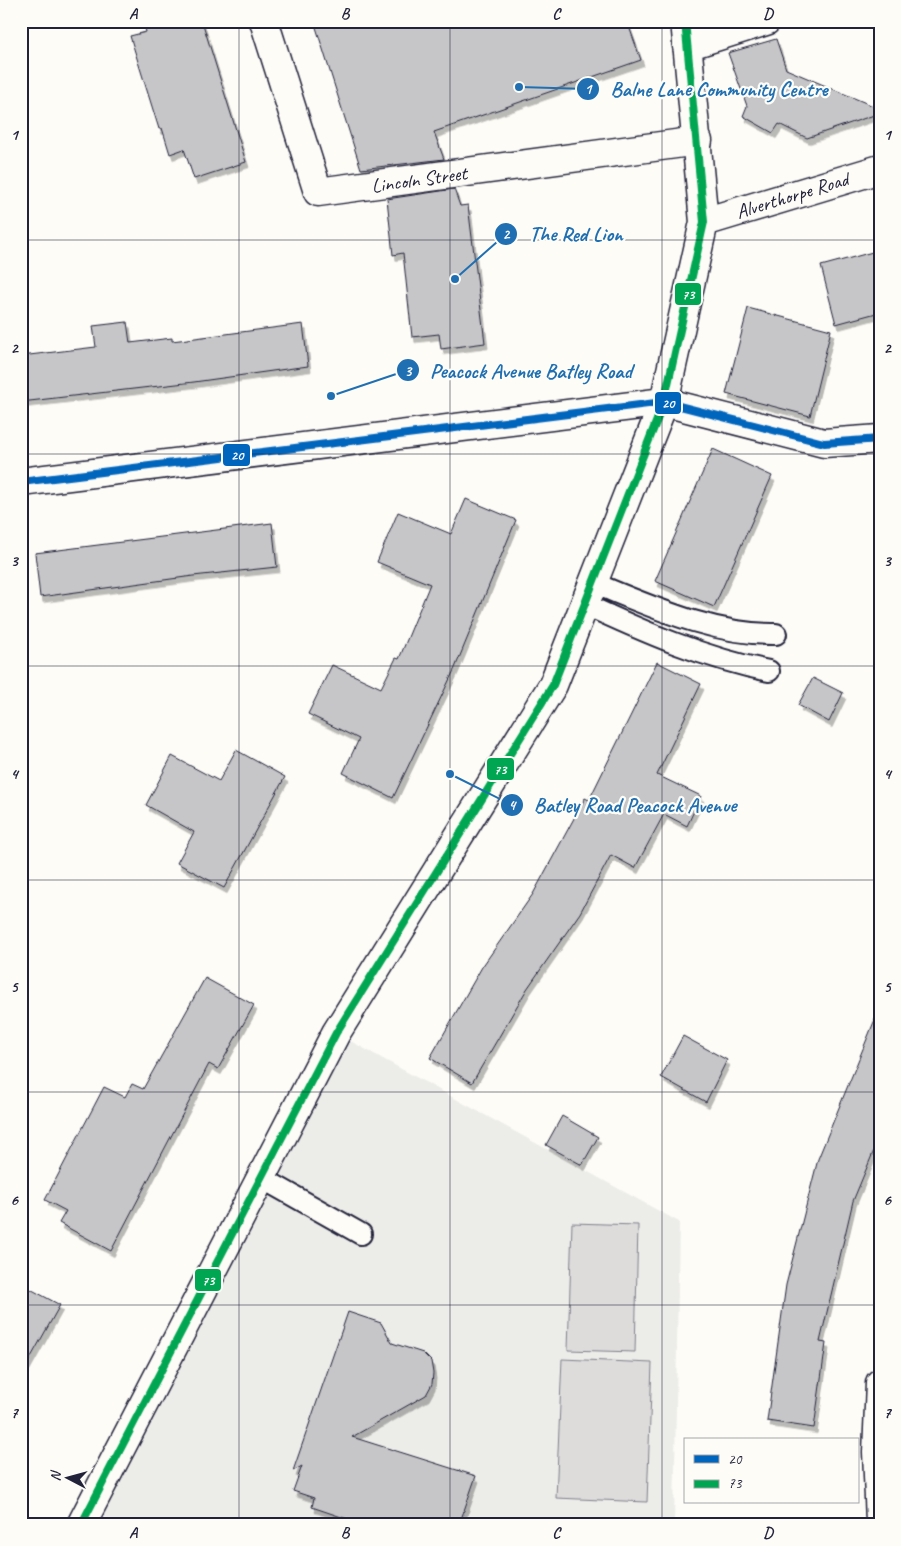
<svg xmlns="http://www.w3.org/2000/svg" width="901" height="1546" font-family="Caveat,sans-serif">
  <style>
    .built { fill: #ecece9 }
    .green { fill: #dddcdb; stroke: #807f8b }
    .building { fill: #c6c6c8; stroke: #22223b; filter: url(#shadow) }
    .lines { fill: none; stroke-linecap: round; stroke-linejoin: round }
    .service-casing { stroke: #22223b; stroke-width: 24 }
    .minor-casing { stroke: #22223b; stroke-width: 31 }
    .tertiary-casing { stroke: #22223b; stroke-width: 31 }
    .service { stroke: #fdfcf7; stroke-width: 20 }
    .minor { stroke: #fdfcf7; stroke-width: 28 }
    .tertiary { stroke: #fdfcf7; stroke-width: 28 }
    .bus-1-casing { stroke: #fdfcf7; stroke-width: 11 }
    .bus-2-casing { stroke: #fdfcf7; stroke-width: 11 }
    .bus-1 { stroke: #0065bd; stroke-width: 8 }
    .bus-2 { stroke: #00a651; stroke-width: 8 }
    .grid { fill: none; stroke: #22223b; stroke-width: 1; stroke-opacity: 0.55 }
    .labels { text-anchor: middle; stroke-width: 4.5; stroke-linejoin: round; paint-order: stroke }
    .street-label { font-size: 20px; fill: #22223b; stroke: #fdfcf7 }
    .leader { fill: none; stroke: #1f6fb2; stroke-width: 2 }
    .callout-dot { fill: #1f6fb2; stroke: #fdfcf7; stroke-width: 2 }
    .mark-label { font-size: 15px; text-anchor: middle; font-weight: bold; fill: #fff }
    .callout-label { font-size: 21px; text-anchor: middle; font-weight: bold; fill: #1f6fb2; stroke: #fdfcf7; stroke-width: 4.5; stroke-linejoin: round; paint-order: stroke }
    .line-badge { stroke: #fdfcf7; stroke-width: 2 }
    .badge-label { font-size: 14px; text-anchor: middle; font-weight: bold; fill: #fff }
    .neatline { fill: none; stroke: #22223b; stroke-width: 2 }
    .grid-label { font-size: 16px; text-anchor: middle; font-weight: bold; fill: #22223b }
  </style>
  <defs>
    <filter id="shadow"><feDropShadow dx="3" dy="5.5" stdDeviation="0" flood-color="#0004"/></filter>
  </defs>
  <rect width="100%" height="100%" fill="#fdfcf7"/>
  <filter id="ink" filterUnits="userSpaceOnUse"><feTurbulence type="fractalNoise" baseFrequency=".02" numOctaves="2"/><feDisplacementMap in="SourceGraphic" scale="10" xChannelSelector="R" yChannelSelector="G"/><feConvolveMatrix kernelMatrix="1 2 1 2 8 2 1 2 1" color-interpolation-filters="sRGB"/></filter>
  <g filter="url(#ink)">
    <path class="built" d="M336 1033 679 1222 674 1525H81Z"/>
    <path class="green" d="M572 1223 638 1225 635 1352 568 1350Z
      M562 1359 652 1363 647 1502 556 1498Z"/>
    <path class="building" d="M143 21H202L246 162 194 179 184 149 170 154 162 128 159 129 130 36 146 32Z
      M314 21H627L641 60 434 132 444 159 361 169Z
      M776 39 786 69 880 109V113L807 138 779 124 773 133 743 116 747 106 728 53Z
      M454 189 460 206 468 205 485 343 441 349 439 334 412 337 403 253 393 255 387 199Z
      M880 250V312L836 324 821 266Z
      M748 308 831 330 810 416 726 394Z
      M127 322 130 343 172 338V341L303 324 308 366 194 382 21 402V356L96 347 93 326Z
      M713 449 772 476 714 607 655 581Z
      M466 499 516 520 455 668 393 798 343 773 359 739 308 714 332 665 381 688 396 658 399 659 430 584 377 562 398 512 451 534Z
      M272 523 277 567 193 576 40 597 35 553Z
      M657 662 701 684 657 775 701 796 687 826 664 814 635 868 611 855 580 913 527 989 472 1083 430 1058 482 967 533 894 585 798 589 800Z
      M813 678 843 693 829 722 798 705Z
      M236 750 285 777 224 888 177 863 194 832 146 805 172 756 219 781Z
      M205 978 254 1005 218 1069 209 1064 111 1251 59 1223 66 1211 45 1200 104 1087 125 1097 132 1084 143 1089Z
      M878 1012 880 1136 853 1201 820 1342 826 1343 814 1428 767 1421 786 1285 818 1159Z
      M683 1036 727 1060 706 1102 661 1077Z
      M562 1116 598 1137 582 1165 546 1145Z
      M21 1284 60 1305 21 1375Z
      M348 1312 381 1323 392 1343 423 1353 431 1361 433 1373 432 1384 426 1395 352 1437 476 1476 459 1525H365L312 1507 314 1498 293 1491 302 1466 293 1471Z"/>
    <g class="lines">
      <g class="service-casing">
        <path id="service" d="M593 583C651 606 712 635 776 634
          M584 604C644 632 704 658 769 671
          M260 1177 361 1234"/>
      </g>
      <g class="minor-casing">
        <path id="minor" d="M264 21 318 192 698 141
          M687 46 766 21
          M21 482 664 402 824 443 880 439
          M880 1383 877 1452 880 1522"/>
      </g>
      <g class="tertiary-casing">
        <path id="tertiary" d="M704 222 880 169
          M81 1525 336 1033 553 685 664 402 704 222 685 21"/>
      </g>
      <use href="#service" class="service"/>
      <use href="#minor" class="minor"/>
      <use href="#tertiary" class="tertiary"/>
      <g class="bus-1-casing">
        <path id="bus-1" d="M21 482 664 402 824 443 880 439"/>
      </g>
      <g class="bus-2-casing">
        <path id="bus-2" d="M81 1525 336 1033 553 685 664 402 704 222 685 21"/>
      </g>
      <use href="#bus-1" class="bus-1"/>
      <use href="#bus-2" class="bus-2"/>
    </g>
  </g>
  <path class="grid" d="M239 21V1525M450 21V1525M662 21V1525M21 240H880M21 454H880M21 666H880M21 880H880M21 1092H880M21 1305H880"/>
  <g class="labels">
    <g class="street-label">
      <text transform="translate(419 179) rotate(-8)" y="7">Lincoln Street</text>
      <text transform="translate(792 195) rotate(-17)" y="7">Alverthorpe Road</text>
    </g>
  </g>
  <path class="leader" d="M519 87L588 89M455 279L506 234M331 396L408 370M450 774L512 805"/>
  <g class="callout-dot">
    <circle cx="519" cy="87" r="5"/>
    <circle cx="455" cy="279" r="5"/>
    <circle cx="331" cy="396" r="5"/>
    <circle cx="450" cy="774" r="5"/>
    <circle cx="588" cy="89" r="12"/>
    <circle cx="506" cy="234" r="12"/>
    <circle cx="408" cy="370" r="12"/>
    <circle cx="512" cy="805" r="12"/>
  </g>
  <g class="mark-label">
    <text x="588" y="94">1</text>
    <text x="506" y="239">2</text>
    <text x="408" y="376">3</text>
    <text x="512" y="810">4</text>
  </g>
  <g class="callout-label">
    <text x="719" y="96">Balne Lane Community Centre</text>
    <text x="576" y="241">The Red Lion</text>
    <text x="531" y="378">Peacock Avenue Batley Road</text>
    <text x="635" y="812">Batley Road Peacock Avenue</text>
  </g>
  <g class="line-badge">
    <rect x="674" y="282" width="28" height="24" rx="5" fill="#00a651"/>
    <rect x="654" y="391" width="28" height="24" rx="5" fill="#0065bd"/>
    <rect x="222" y="443" width="29" height="24" rx="5" fill="#0065bd"/>
    <rect x="486" y="757" width="29" height="24" rx="5" fill="#00a651"/>
    <rect x="194" y="1268" width="28" height="24" rx="5" fill="#00a651"/>
  </g>
  <g class="badge-label">
    <text x="688" y="299">73</text>
    <text x="668" y="408">20</text>
    <text x="237" y="460">20</text>
    <text x="500" y="774">73</text>
    <text x="208" y="1285">73</text>
  </g>
  <rect width="901" height="1546" fill="none" stroke="#fdfcf7" stroke-width="55"/>
  <rect x="684" y="1438" width="175" height="65" fill="#fdfcf7" stroke="#a5a5ac"/>
  <rect x="694" y="1455" width="25" height="8" fill="#0065bd" stroke="#a5a5ac"/>
  <text x="728" y="1464" font-size="15" fill="#22223b">20</text>
  <rect x="694" y="1480" width="25" height="8" fill="#00a651" stroke="#a5a5ac"/>
  <text x="728" y="1488" font-size="15" fill="#22223b">73</text>
  <g transform="translate(68 1478) rotate(276)" stroke="#fdfcf7" stroke-width="4" paint-order="stroke">
  <path d="M0-4L9 19L0 12L-9 19Z" fill="#22223b"/>
  <text y="-8" font-size="14" font-weight="bold" text-anchor="middle" fill="#22223b">N</text>
  </g>
  <rect x="28" y="28" width="846" height="1490" class="neatline"/>
  <g class="grid-label">
    <text x="133" y="19">A</text>
    <text x="345" y="19">B</text>
    <text x="556" y="19">C</text>
    <text x="768" y="19">D</text>
    <text x="14" y="140">1</text>
    <text x="887" y="140">1</text>
    <text x="14" y="353">2</text>
    <text x="887" y="353">2</text>
    <text x="14" y="566">3</text>
    <text x="887" y="566">3</text>
    <text x="14" y="779">4</text>
    <text x="887" y="779">4</text>
    <text x="14" y="992">5</text>
    <text x="887" y="992">5</text>
    <text x="14" y="1205">6</text>
    <text x="887" y="1205">6</text>
    <text x="14" y="1418">7</text>
    <text x="887" y="1418">7</text>
    <text x="133" y="1538">A</text>
    <text x="345" y="1538">B</text>
    <text x="556" y="1538">C</text>
    <text x="768" y="1538">D</text>
  </g>
</svg>
